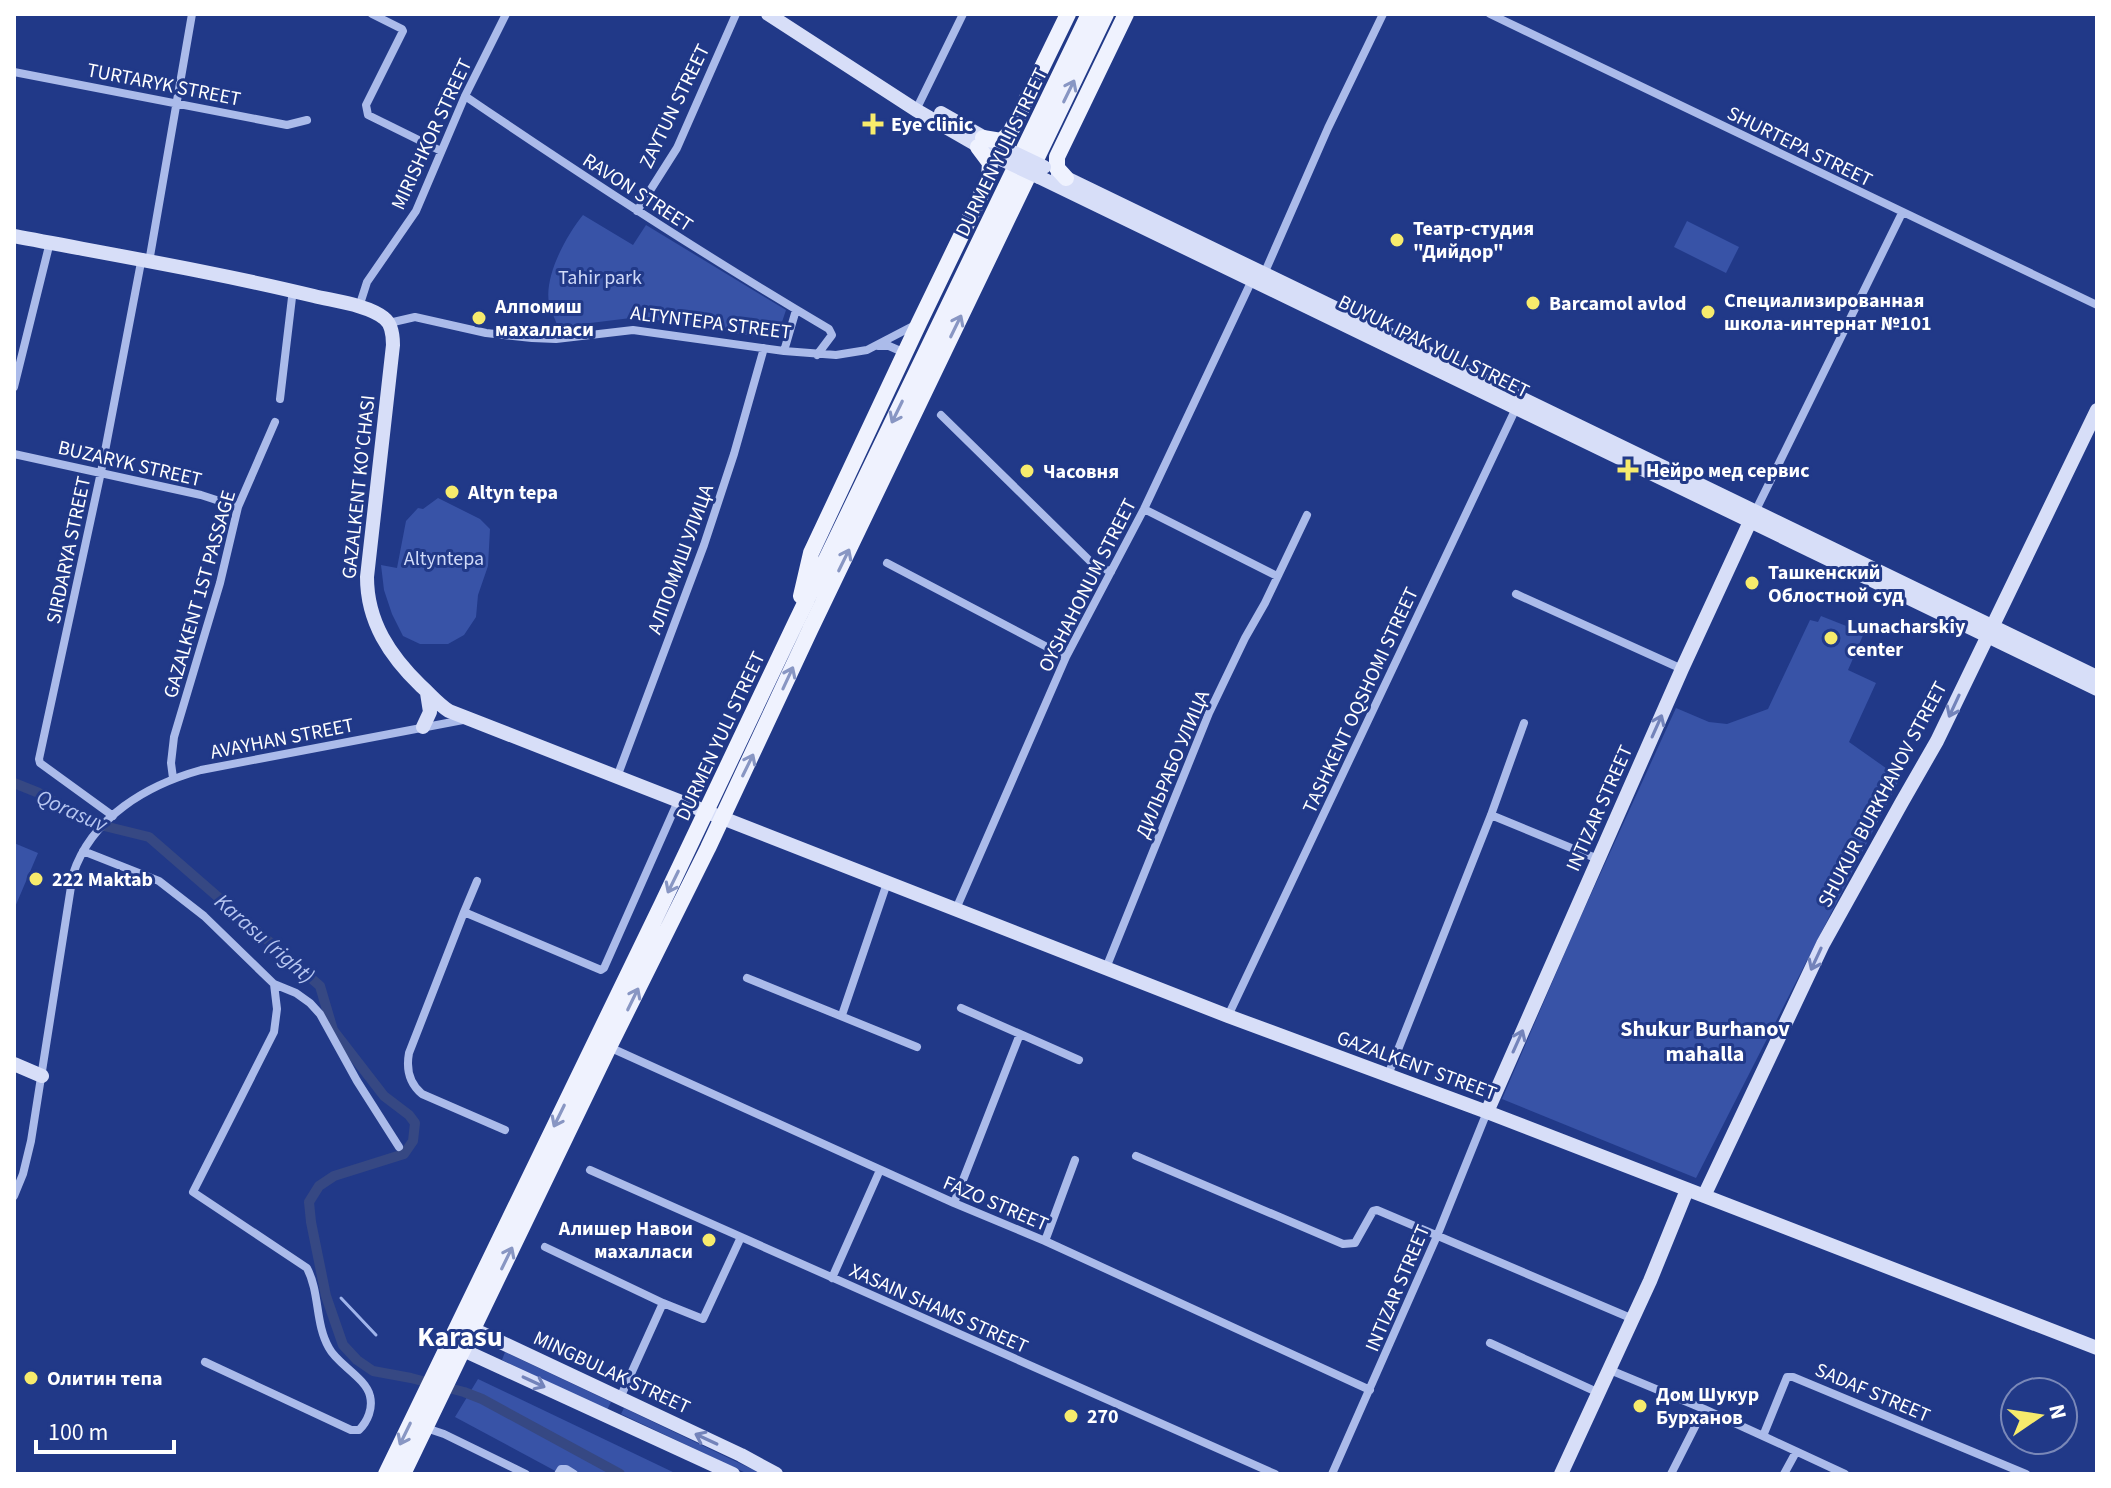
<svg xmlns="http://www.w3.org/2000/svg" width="2111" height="1488" font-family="'Source Sans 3',sans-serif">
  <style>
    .green { fill: #3853a7 }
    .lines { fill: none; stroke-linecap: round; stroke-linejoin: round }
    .stream { stroke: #9fb3eb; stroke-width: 3 }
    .canal { stroke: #364883; stroke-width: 10 }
    .street { stroke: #abbbea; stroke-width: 8 }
    .secondary { stroke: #d7def8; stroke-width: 14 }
    .primary { stroke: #eff2fe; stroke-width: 16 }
    .secondary-bridge { stroke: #d7def8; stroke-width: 14 }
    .oneway { stroke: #8896c3 }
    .oneway2 { stroke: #7383ba }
    .poi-dot { fill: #f7eb6c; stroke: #213988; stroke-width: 3 }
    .labels { text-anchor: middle; stroke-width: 6; stroke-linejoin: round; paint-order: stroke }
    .street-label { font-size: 20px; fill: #fff; stroke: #213988 }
    .poi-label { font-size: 20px; font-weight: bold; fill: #fff; stroke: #213988; text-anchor: start }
    .park-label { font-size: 20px; fill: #d0daf8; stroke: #213988 }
    .water-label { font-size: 22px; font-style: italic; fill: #b7c6f1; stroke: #213988 }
    .neighbourhood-label { font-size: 22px; font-weight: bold; fill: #fff; stroke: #213988 }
    .district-label { font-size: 28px; font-weight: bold; fill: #fff; stroke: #213988 }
  </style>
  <rect width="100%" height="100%" fill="#213988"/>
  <path class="green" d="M583 215 633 245 646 225 786 310 776 340 639 317 558 327C555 319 551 311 549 303 544 276 566 236 583 215Z
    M1687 221 1739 247 1726 273 1674 247Z
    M438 498 480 519 490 529 488 566 478 595 476 617 464 635 448 644H420L403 636 392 614 384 590 381 565 397 568 406 521 418 508 423 509Z
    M1821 616 1864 633 1848 670 1876 683 1849 742 1900 778 1696 1178 1502 1099 1576 927 1676 708 1709 722 1727 724 1768 709 1810 620 1818 622Z
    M14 843 38 853 15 907 14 906Z
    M505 1352 611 1402 607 1410 502 1360Z
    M478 1379 677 1474H561L455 1417Z
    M624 1408 762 1474H748L621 1414Z"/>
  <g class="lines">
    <path class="stream" d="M341 1298 376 1335"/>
    <path class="canal" d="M14 783 39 793 92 823 149 837 320 986 333 1030 384 1096 409 1115 415 1123 413 1141 404 1154 334 1176 319 1186 309 1202 311 1222 326 1296 343 1345 357 1360 373 1371 411 1378 464 1392 482 1399 620 1474"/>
    <path class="street" d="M372 14 402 29 403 31 366 105 368 115 441 151
      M1490 14 2097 305
      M14 72 287 125 307 120
      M465 96C584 177 705 256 829 329L832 335 817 355
      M916 110 963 14
      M637 211 677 148 736 14
      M149 262 192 14
      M1264 274 1328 128 1383 14
      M359 307 367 282 416 211 465 96 506 14
      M389 323 415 317 486 333 532 338 556 339 633 330 784 351 836 355 867 350 915 325
      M878 346H889L905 353
      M784 351 796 310
      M14 387 50 242
      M280 399 293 289
      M941 415 1091 562 1111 572
      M14 454 201 495 238 507
      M1144 509 1277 576
      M1755 512 1902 213
      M887 563 1066 657
      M1516 594 1682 669
      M617 777 704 545 734 454 764 348
      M173 778 171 763 174 737 220 583 238 507 275 422
      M1491 815 1598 859
      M113 816 40 763 39 759 101 472 142 257
      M83 851 159 881 204 916 274 984 296 993 310 1003 320 1014 357 1081 399 1147
      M956 909 1066 657 1144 509 1252 280
      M464 912 477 881
      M1106 968 1209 713 1245 638 1265 603 1307 515
      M747 978 917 1047
      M961 1008 1079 1060
      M842 1015 887 883
      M1228 1016 1517 406
      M609 1047 954 1203 1045 1241 1370 1390
      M1388 1075 1491 815 1524 723
      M505 1130 422 1094C409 1083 406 1069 409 1053L464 912 601 970 604 968 678 801
      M1136 1156 1343 1244 1355 1243 1373 1211 1377 1210 1633 1319
      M590 1170 1275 1474
      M14 1196 23 1174 31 1141 73 874C92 817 147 785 201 770L463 720
      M954 1203 1020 1034
      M1045 1241 1075 1160
      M545 1247 663 1303 703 1319 741 1237
      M832 1278 880 1170
      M1490 1343 1599 1393
      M205 1362 351 1430H359C368 1421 373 1408 370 1396 366 1378 337 1364 329 1348 315 1324 320 1293 307 1268L193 1192 274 1032 277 1009 274 984
      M1610 1370 1704 1409 1763 1436 1787 1377H1793L2026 1474
      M620 1398 663 1303
      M426 1428 444 1434 526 1474
      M1763 1436 1845 1474
      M558 1474 561 1469H566L574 1474
      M1332 1474 1437 1236 1487 1112
      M1671 1474 1704 1409
      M1784 1474 1796 1452"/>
    <path class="secondary" d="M768 14 916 110 1003 160
      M941 113 992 142
      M1058 174 2097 677
      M1039 177 2097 689
      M14 236C114 255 215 272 314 296 334 301 368 305 384 318 392 324 393 335 393 345L367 577C367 622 390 656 421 686 431 695 438 704 449 711L1228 1016 1487 1112 2097 1348
      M423 727 430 712 427 693
      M14 1064 42 1076
      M1487 1112 1682 669 1754 513
      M1704 1196 1823 944 1902 802 1937 741 2097 410
      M465 1330 473 1329 741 1455 776 1474
      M458 1340 463 1350 733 1474
      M1561 1474 1650 1281 1687 1190"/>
    <path class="primary" d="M983 138 1001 141 1010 133 1068 14
      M1066 178 1057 168V157L1126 14
      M801 596 811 553 919 323 989 178 990 163 978 147
      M386 1474 662 904 795 624 1089 14
      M403 1474 609 1047 708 848 810 630 1106 14"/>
    <path class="secondary-bridge" d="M1008 150 1044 167
      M1003 160 1039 177"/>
  </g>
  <defs><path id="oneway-shaft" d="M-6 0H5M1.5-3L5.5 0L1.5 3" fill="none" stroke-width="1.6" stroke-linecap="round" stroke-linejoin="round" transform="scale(2)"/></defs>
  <g class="oneway">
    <use href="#oneway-shaft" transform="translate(1069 91) rotate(-64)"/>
    <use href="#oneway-shaft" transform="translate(956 326) rotate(-64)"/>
    <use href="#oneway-shaft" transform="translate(897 412) rotate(116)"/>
    <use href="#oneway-shaft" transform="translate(844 560) rotate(-64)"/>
    <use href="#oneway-shaft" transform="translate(788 678) rotate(-65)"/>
    <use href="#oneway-shaft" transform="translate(748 765) rotate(-64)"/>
    <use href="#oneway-shaft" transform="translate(673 882) rotate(116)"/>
    <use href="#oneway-shaft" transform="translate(633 999) rotate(-64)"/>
    <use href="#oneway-shaft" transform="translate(559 1116) rotate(116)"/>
    <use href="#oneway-shaft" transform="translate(507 1258) rotate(-64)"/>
    <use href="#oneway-shaft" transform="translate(405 1434) rotate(116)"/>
  </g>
  <g class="oneway2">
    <use href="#oneway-shaft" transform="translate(1954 706) rotate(115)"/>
    <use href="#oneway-shaft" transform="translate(1657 726) rotate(-66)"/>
    <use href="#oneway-shaft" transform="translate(1816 959) rotate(115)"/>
    <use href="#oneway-shaft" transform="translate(1518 1041) rotate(-66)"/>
    <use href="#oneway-shaft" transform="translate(534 1382) rotate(25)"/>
    <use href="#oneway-shaft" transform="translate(706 1439) rotate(-155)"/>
  </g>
  <g class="poi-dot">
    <path d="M869 112h8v8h8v8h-8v8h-8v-8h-8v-8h8z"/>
    <circle cx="1397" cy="240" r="8"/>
    <circle cx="1533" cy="303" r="8"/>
    <circle cx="1708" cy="312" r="8"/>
    <circle cx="479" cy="318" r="8"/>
    <path d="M1624 458h8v8h8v8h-8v8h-8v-8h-8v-8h8z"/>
    <circle cx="1027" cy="471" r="8"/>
    <circle cx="452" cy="492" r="8"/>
    <circle cx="1752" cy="583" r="8"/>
    <circle cx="1831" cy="638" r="8"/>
    <circle cx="36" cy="879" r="8"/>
    <circle cx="709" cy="1240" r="8"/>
    <circle cx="31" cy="1378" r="8"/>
    <circle cx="1640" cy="1406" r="8"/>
    <circle cx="1071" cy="1416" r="8"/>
  </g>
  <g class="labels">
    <g class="street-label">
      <text transform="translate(164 84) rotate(11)" y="7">TURTARYK STREET</text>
      <text transform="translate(674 106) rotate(-64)" y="7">ZAYTUN STREET</text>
      <text transform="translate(431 134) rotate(-65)" y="7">MIRISHKOR STREET</text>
      <text transform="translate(1800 146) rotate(26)" y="7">SHURTEPA STREET</text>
      <text transform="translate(1001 152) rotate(-64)" y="7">DURMEN YULI STREET</text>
      <text transform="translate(638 192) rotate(33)" y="7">RAVON STREET</text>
      <text transform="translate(711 322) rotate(7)" y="7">ALTYNTEPA STREET</text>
      <text transform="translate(1434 346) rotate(26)" y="7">BUYUK IPAK YULI STREET</text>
      <text transform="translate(130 463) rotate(13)" y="7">BUZARYK STREET</text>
      <text transform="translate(358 487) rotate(-84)" y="7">GAZALKENT KO'CHASI</text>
      <text transform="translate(68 550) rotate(-78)" y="7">SIRDARYA STREET</text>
      <text transform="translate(680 559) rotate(-70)" y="7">АЛПОМИШ УЛИЦА</text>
      <text transform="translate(1087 585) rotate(-63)" y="7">OYSHAHONUM STREET</text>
      <text transform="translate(199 594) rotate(-74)" y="7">GAZALKENT 1ST PASSAGE</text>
      <text transform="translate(1360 700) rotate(-65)" y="7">TАSHKENT OQSHOMI STREET</text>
      <text transform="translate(720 736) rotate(-65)" y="7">DURMEN YULI STREET</text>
      <text transform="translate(282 738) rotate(-11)" y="7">AVAYHAN STREET</text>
      <text transform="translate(1172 764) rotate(-67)" y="7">ДИЛЬРАБО УЛИЦА</text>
      <text transform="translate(1882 794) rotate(-62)" y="7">SHUKUR BURKHANOV STREET</text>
      <text transform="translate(1599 808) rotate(-66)" y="7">INTIZАR STREET</text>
      <text transform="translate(1417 1065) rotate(20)" y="7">GAZALKENT STREET</text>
      <text transform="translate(996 1203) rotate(23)" y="7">FAZO STREET</text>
      <text transform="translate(1397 1288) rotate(-67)" y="7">INTIZAR STREET</text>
      <text transform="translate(939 1308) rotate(24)" y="7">XASAIN SHAMS STREET</text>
      <text transform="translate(612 1372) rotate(25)" y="7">MINGBULAK STREET</text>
      <text transform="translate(1873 1392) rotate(23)" y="7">SADAF STREET</text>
    </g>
    <g class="poi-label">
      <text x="891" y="131">Eye clinic</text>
      <text x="1413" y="235">Театр-студия<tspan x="1413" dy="23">"Дийдор"</tspan></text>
      <text x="1724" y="307">Специализированная<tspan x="1724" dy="23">школа-интернат №101</tspan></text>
      <text x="1549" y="310">Barcamol avlod</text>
      <text x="495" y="313">Алпомиш<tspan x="495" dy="23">махалласи</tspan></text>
      <text x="1646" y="477">Нейро мед сервис</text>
      <text x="1043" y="478">Часовня</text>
      <text x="468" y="499">Altyn tepa</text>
      <text x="1768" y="579">Ташкенский<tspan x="1768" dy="23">Облостной суд</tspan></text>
      <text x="1847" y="633">Lunacharskiy<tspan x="1847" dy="23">center</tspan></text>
      <text x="52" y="886">222 Maktab</text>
      <text x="693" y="1235" text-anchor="end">Алишер Навои<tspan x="693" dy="23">махалласи</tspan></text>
      <text x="47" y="1385">Олитин тепа</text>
      <text x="1656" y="1401">Дом Шукур<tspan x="1656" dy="23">Бурханов</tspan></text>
      <text x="1087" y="1423">270</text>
    </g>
    <g class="park-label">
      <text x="600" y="284">Tahir park</text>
      <text x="444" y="565">Altyntepa</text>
    </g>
    <g class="water-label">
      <text transform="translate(72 810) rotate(24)" y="8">Qorasuv</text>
      <text transform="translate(265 938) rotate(41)" y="8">Karasu (right)</text>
    </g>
    <g class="neighbourhood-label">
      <text x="1705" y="1036">Shukur Burhanov<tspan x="1705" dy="25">mahalla</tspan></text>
    </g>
    <g class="district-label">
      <text x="460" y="1346">Karasu</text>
    </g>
  </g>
  <rect width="2111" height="1488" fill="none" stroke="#ffffff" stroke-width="32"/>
  <g transform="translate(2039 1416) rotate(77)"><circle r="38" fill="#213988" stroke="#7a88b8" stroke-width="2"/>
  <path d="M0-6L14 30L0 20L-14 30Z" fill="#f7eb6c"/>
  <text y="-12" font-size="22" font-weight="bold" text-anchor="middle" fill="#ffffff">N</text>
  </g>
  <path d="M36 1440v12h138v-12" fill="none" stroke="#ffffff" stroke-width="4"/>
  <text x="48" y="1440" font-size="24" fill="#ffffff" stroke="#213988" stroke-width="6" paint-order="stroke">100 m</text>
</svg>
